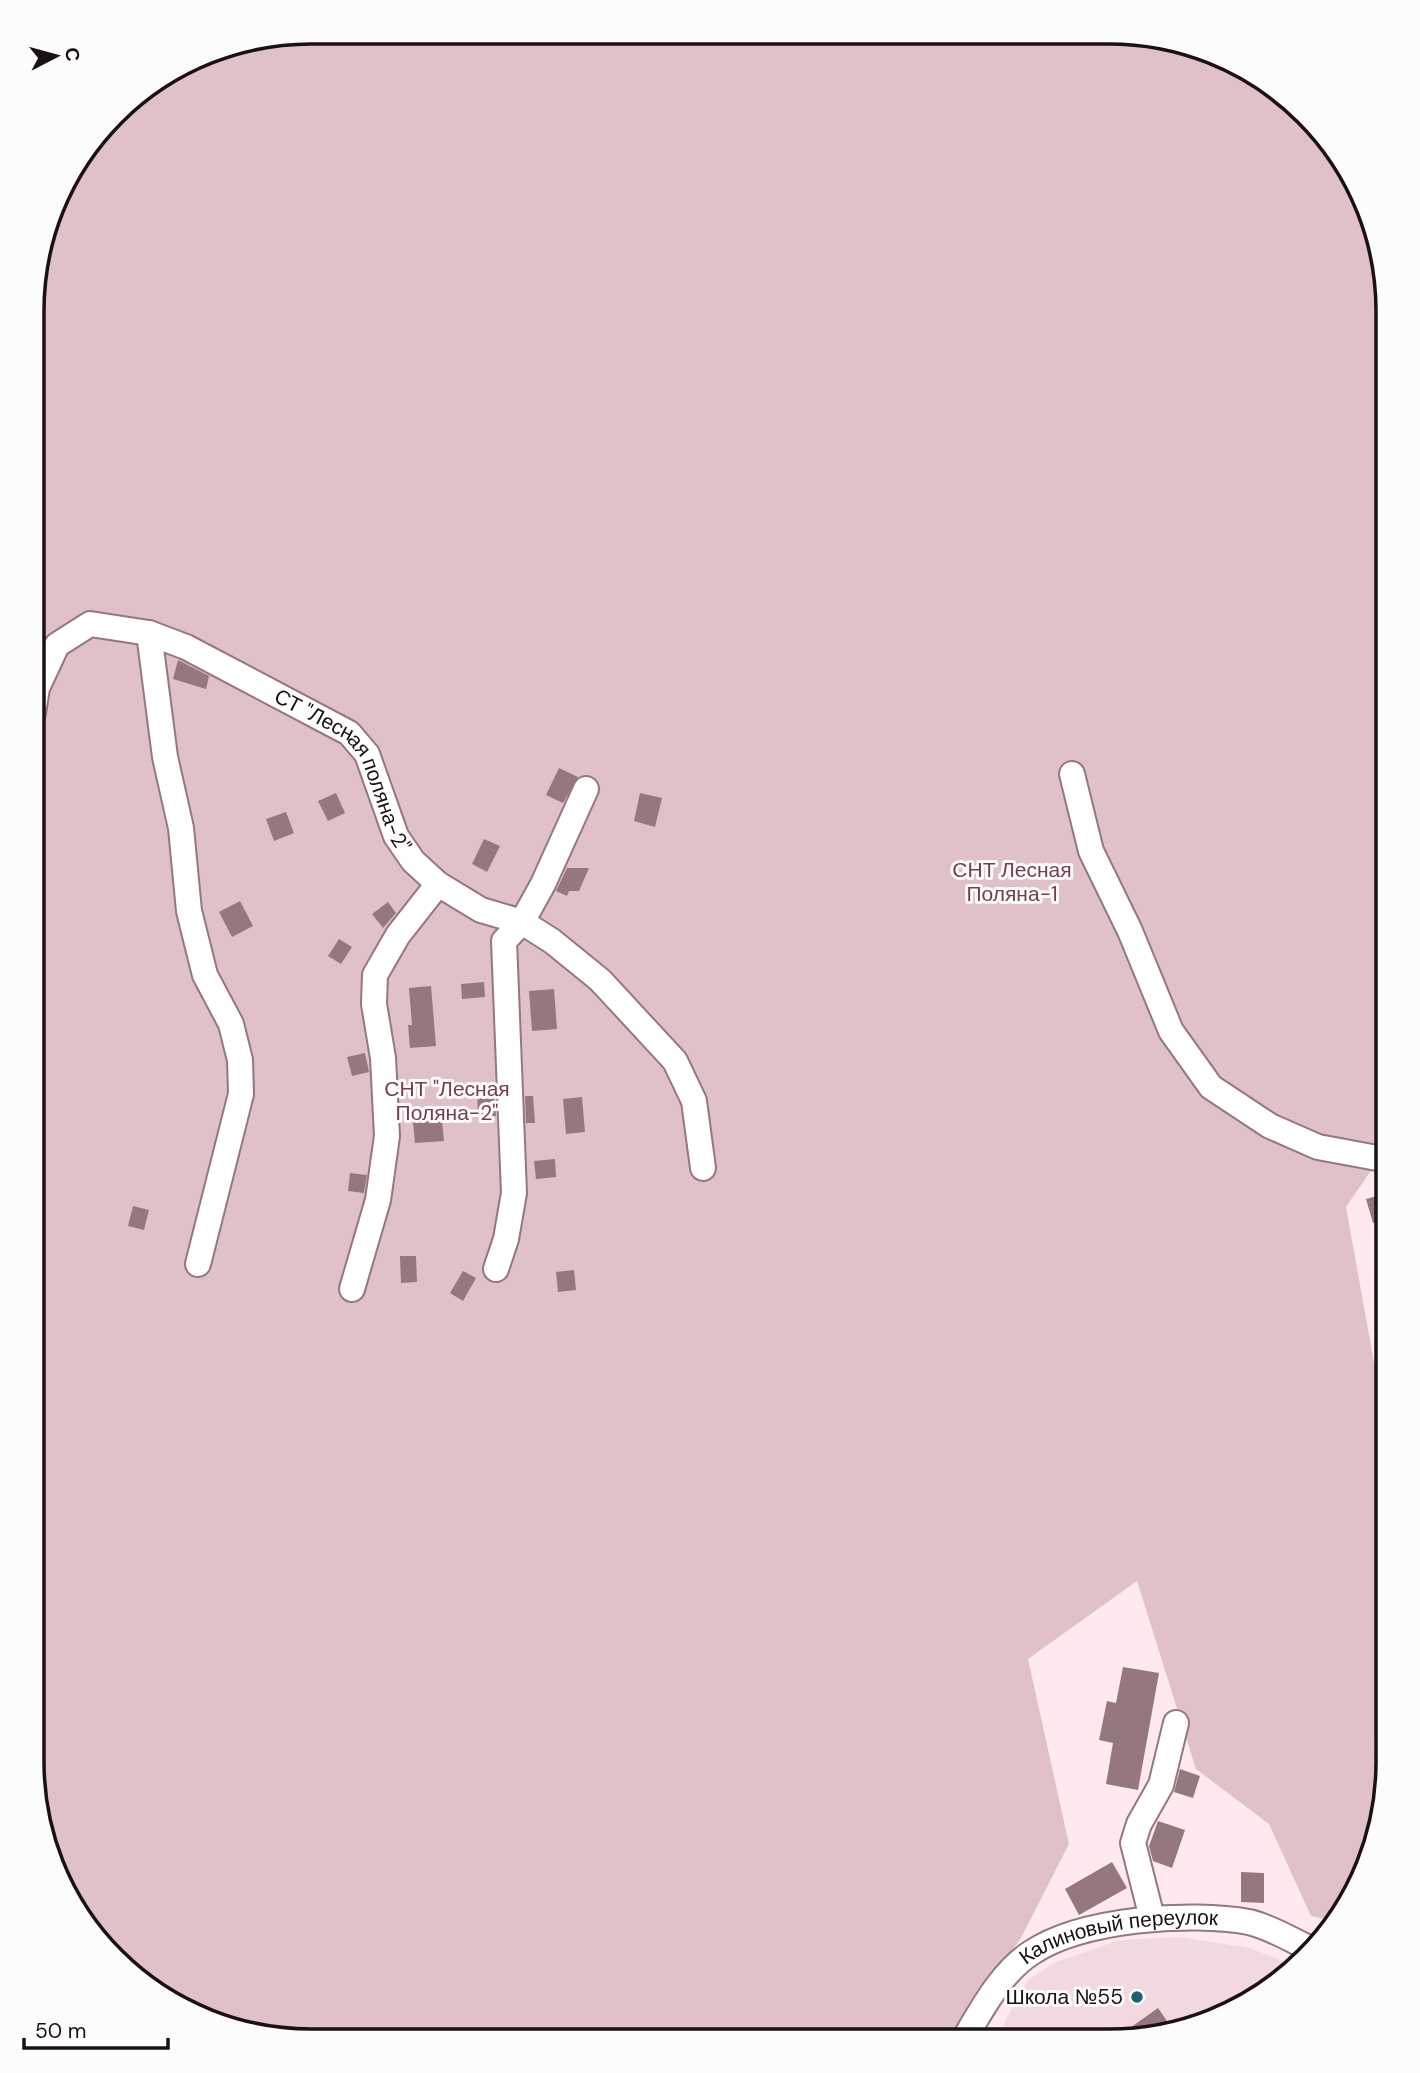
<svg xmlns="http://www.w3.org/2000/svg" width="1420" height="2073" font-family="'DM Sans',sans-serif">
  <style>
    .built { fill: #f2d9df }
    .green { fill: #e0c1c8 }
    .building { fill: #95777e }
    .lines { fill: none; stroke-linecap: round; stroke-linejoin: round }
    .minor-casing { stroke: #95777e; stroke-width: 28 }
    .minor { stroke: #fff; stroke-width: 24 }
    .poi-dot { fill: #1d6173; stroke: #fcfcfc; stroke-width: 2.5 }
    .labels { text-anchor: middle; stroke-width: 6; stroke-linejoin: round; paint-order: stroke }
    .street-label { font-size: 21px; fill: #1b1013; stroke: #fcfcfc }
    .park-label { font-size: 21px; fill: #763d4e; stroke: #fcfcfc }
    .poi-label { font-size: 21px; fill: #1b1013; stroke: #fcfcfc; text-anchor: end }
    .rim { fill: none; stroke: #1b1013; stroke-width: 3.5 }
  </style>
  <rect width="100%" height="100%" fill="#fee9ee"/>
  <path class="built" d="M1180 1937 1250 1948 1298 1967 1293 1973 1233 2013 1110 2041H1002L1004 2023 1027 1981 1054 1963 1119 1940Z"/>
  <path class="green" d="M310 32 1147 34 1216 53 1279 89 1347 172 1366 214 1388 310V1146L1346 1207 1378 1385 1388 1407V1679L1383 1678 1374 1743 1381 1814 1374 1853 1338 1922 1311 1916 1269 1824 1196 1769 1137 1581 1028 1659 1069 1844 1022 1936 953 2041 274 2039 204 2020 141 1984 60 1886 32 1763 34 273 69 171 127 100 220 46Z"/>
  <path class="building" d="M178 660 209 676 206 689 173 679Z
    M559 768 578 777 563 803 546 795Z
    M336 793 345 813 328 821 318 801Z
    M640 793 662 798 655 827 634 821Z
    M286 812 294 833 274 841 266 819Z
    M484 839 500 846 487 872 472 864Z
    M567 868H589L579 891H569L567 896 556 891Z
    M240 901 253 926 232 937 219 912Z
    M388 902 396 913 383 928 372 914Z
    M339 939 352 947 341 964 328 956Z
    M484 982 485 997 462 999 461 984Z
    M431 986 436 1046 410 1048 408 1025H412L409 988Z
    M554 989 557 1029 532 1031 529 991Z
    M365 1053 369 1072 352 1076 347 1057Z
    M477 1087H493L496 1116 478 1117Z
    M525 1096H533L535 1123H526Z
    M582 1097 585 1132 566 1134 563 1099Z
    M441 1110 444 1141 415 1143 412 1112Z
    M555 1159 556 1177 536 1179 534 1161Z
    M350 1173 367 1175 364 1193 348 1191Z
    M1388 1193V1219L1373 1223 1366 1199Z
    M133 1206 149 1210 144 1230 128 1226Z
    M400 1256H416L417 1282 401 1283Z
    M574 1270 576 1290 558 1292 556 1272Z
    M463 1271 476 1278 463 1301 450 1293Z
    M1123 1667 1159 1673 1138 1790 1106 1784 1113 1743 1099 1740 1107 1701 1116 1703Z
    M1180 1769 1200 1776 1193 1798 1174 1792Z
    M1158 1821 1185 1830 1172 1868 1153 1861 1149 1846Z
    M1112 1862 1127 1888 1079 1915 1065 1889Z
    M1241 1872 1264 1873V1903L1241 1902Z
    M1158 2008 1171 2027 1113 2041V2040Z"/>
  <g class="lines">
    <g class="minor-casing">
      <g id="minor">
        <path d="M149 633 165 757 181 828 189 911 205 975 231 1024 240 1060 241 1094 198 1264"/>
        <path id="s1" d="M33 713 37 688 57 645 90 624 149 633 186 647 349 733 367 754 396 836 413 861 438 884 481 910 522 922 504 941 514 1193 506 1239 496 1269"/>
        <path d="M1072 774 1091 851 1130 931 1171 1031 1211 1087 1270 1126 1318 1147 1388 1160"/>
        <path d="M586 789 543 884 522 922 552 941 600 980 675 1061 694 1101 703 1168"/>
        <path d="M352 1289 378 1200 387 1136 383 1058 374 1004 375 975 398 935 438 884"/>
        <path d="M1152 1918 1133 1843 1139 1824 1161 1785 1176 1723"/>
        <path id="s2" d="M963 2041C981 2011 1001 1972 1031 1953 1081 1919 1191 1911 1249 1922 1271 1927 1293 1941 1313 1950"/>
      </g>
    </g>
    <use href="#minor" class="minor"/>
  </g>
  <circle class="poi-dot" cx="1137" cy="1997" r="7"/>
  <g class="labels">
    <g class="street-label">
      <text dy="7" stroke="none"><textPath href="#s1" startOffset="420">СТ "Лесная поляна-2"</textPath></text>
      <text dy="7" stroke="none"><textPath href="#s2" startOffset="203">Калиновый переулок</textPath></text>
    </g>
    <g class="park-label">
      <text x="1012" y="877">СНТ Лесная<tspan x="1012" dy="24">Поляна-1</tspan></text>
      <text x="447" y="1096">СНТ "Лесная<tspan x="447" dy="24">Поляна-2"</tspan></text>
    </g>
    <g class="poi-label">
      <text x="1123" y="2004">Школа №55</text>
    </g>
  </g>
  <path d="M0 0H1420V2073H0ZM311 44H1109A267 267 0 0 1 1376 311V1762A267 267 0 0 1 1109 2029H311A267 267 0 0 1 44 1762V311A267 267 0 0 1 311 44Z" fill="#fcfcfc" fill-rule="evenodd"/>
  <path class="rim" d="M311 44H1109A267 267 0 0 1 1376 311V1762A267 267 0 0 1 1109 2029H311A267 267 0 0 1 44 1762V311A267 267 0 0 1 311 44Z"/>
  <g transform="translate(56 56) rotate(84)" stroke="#fcfcfc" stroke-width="5" paint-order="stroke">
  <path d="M0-5L12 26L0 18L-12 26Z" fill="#1b1013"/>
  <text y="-10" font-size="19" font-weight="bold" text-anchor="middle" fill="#1b1013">С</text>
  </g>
  <path d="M24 2038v10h144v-10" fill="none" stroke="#1b1013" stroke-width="3.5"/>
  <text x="35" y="2038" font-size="21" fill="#1b1013" stroke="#fcfcfc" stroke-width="5" paint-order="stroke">50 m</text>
</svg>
